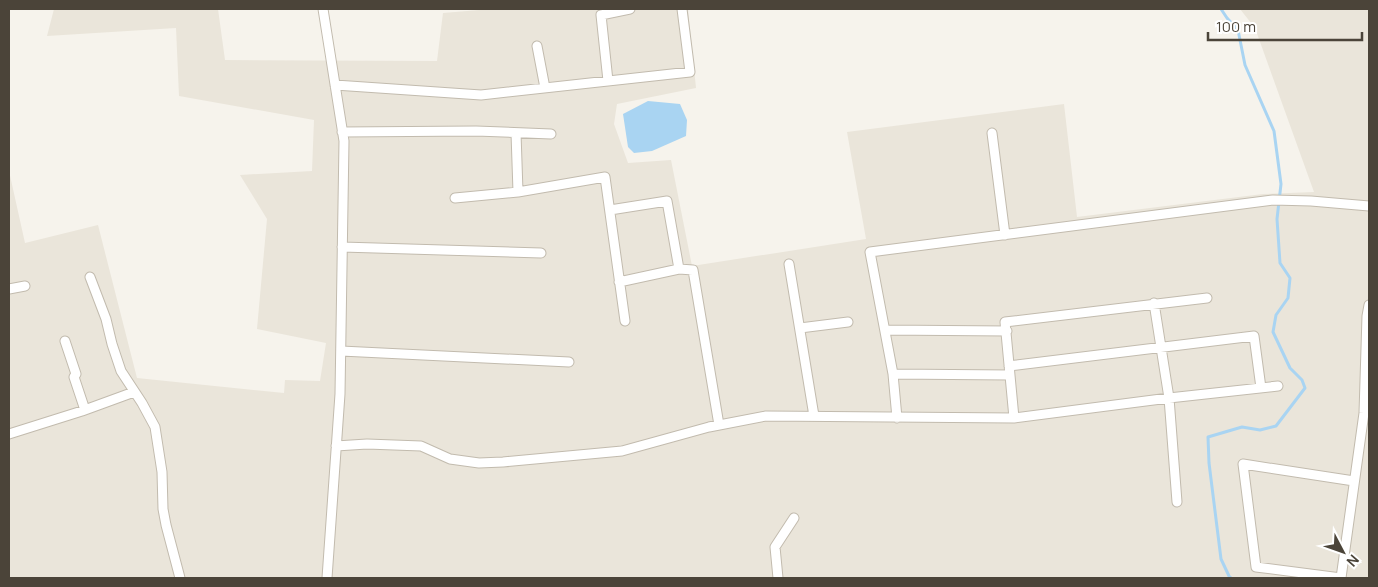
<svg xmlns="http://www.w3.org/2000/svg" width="1378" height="587" font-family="Manrope,sans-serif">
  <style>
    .residential { fill: #eae5da }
    .water { fill: #a9d4f2 }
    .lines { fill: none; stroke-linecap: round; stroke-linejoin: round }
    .stream { stroke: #a9d4f2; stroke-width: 3 }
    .street-casing { stroke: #c2bbae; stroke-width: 11 }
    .street { stroke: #fff; stroke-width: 9 }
  </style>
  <rect width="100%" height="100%" fill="#f6f3ec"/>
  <path class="residential" d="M54 9H218L225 60 437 61 443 13 491 9H688L696 88 617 104 614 124 628 163 671 160 692 266 866 239 847 132 1064 104 1077 217 1263 194 1314 192 1255 28 1240 9H1369V578H9V171L25 243 98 225 137 378 284 393 285 380 320 381 326 343 257 329 267 219 240 175 312 171 314 120 179 96 176 28 47 36Z"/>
  <path class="water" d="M648 101 680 104 687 120 686 136 652 151 634 153 628 147 623 114Z"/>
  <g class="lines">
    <path class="stream" d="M1221 9 1227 18 1238 30 1245 65 1274 131 1281 184 1277 219 1280 263 1290 278 1288 298 1276 315 1273 332 1290 368 1302 380 1305 388 1276 426 1260 430 1242 427 1208 437 1209 463 1221 559 1229 576 1231 578"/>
    <g class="street-casing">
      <path id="street" d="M323 9 344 141 340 394 327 578
        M537 46 545 88
        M608 81 601 15 630 9
        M335 85 481 95 690 72 682 9
        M342 132 476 131 551 134
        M516 133 518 192
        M992 133 1005 235
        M455 198 518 192 605 177 625 321
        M610 210 667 201 679 269
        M342 247 541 253
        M789 264 814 416
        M90 277 106 319 112 344 121 371 142 403 155 427 162 472 163 509 166 525 180 578
        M619 282 679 269 693 270 719 425
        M9 289 25 286
        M1154 303 1169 398 1177 502
        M800 328 848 322
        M885 330 1007 331
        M65 341 76 374 74 377 85 410
        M341 351 569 362
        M1009 366 1254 336 1261 388
        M893 374 1010 375
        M897 418 893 374 870 252 1273 200 1311 201 1369 206
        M1014 418 1005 322 1207 298
        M9 434 82 411 134 392
        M336 446 367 444 421 446 450 459 479 463 503 462 622 451 709 427 766 416 1014 418 1169 398 1278 386
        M778 578 775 547 794 518
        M1341 578 1256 567 1243 464 1354 481
        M1341 578 1364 413 1367 316 1369 305"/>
    </g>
    <use href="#street" class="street"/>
  </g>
  <rect width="1378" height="587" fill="none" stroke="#4b4439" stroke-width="20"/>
  <g transform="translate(1343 552) rotate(131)" stroke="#ffffff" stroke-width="4" paint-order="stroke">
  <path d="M0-4L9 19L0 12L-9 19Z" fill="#4b4439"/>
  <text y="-8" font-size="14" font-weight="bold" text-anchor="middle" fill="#4b4439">N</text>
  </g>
  <path d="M1208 32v8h154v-8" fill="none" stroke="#4b4439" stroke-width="2.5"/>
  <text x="1216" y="32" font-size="15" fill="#4b4439" stroke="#ffffff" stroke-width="4" paint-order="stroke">100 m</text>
</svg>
